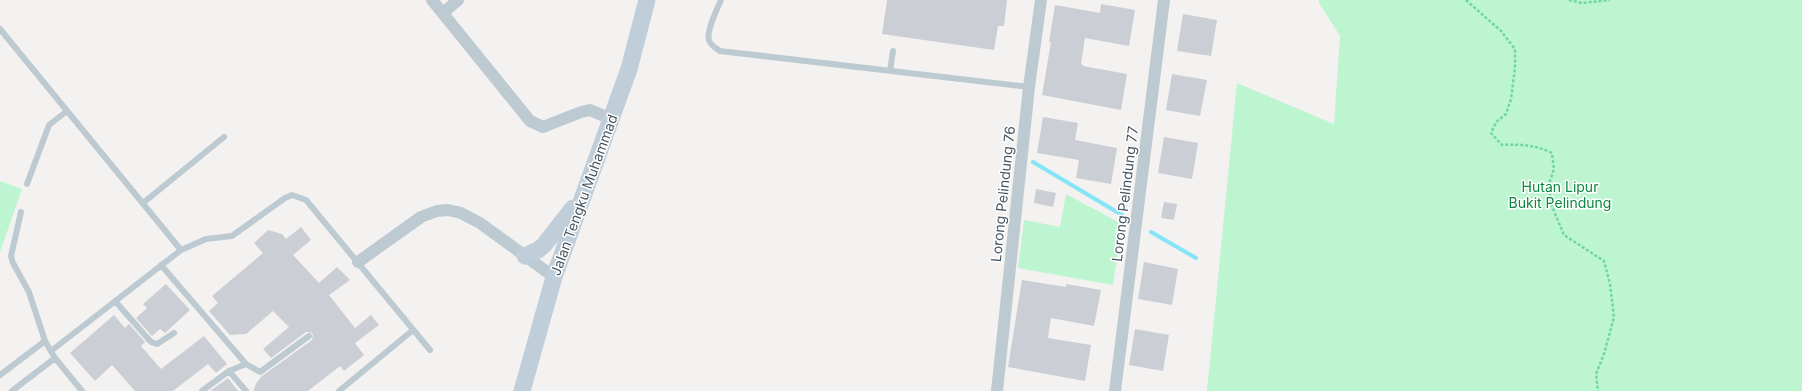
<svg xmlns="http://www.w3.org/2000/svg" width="1802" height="391" font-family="Inter,sans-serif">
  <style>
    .green { fill: #bcf5cf }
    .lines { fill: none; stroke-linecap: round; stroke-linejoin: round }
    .stream { stroke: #85e4f6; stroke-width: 4 }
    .building { fill: #cbced4 }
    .path { stroke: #70d79f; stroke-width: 2.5; stroke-dasharray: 3 2; stroke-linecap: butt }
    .lane { stroke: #becad2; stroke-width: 6 }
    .street { stroke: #becad2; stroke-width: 12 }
    .secondary { stroke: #c0ceda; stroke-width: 17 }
    .labels { text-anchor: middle; stroke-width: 3; stroke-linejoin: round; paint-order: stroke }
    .park-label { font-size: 14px; fill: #0d8744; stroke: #fff }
    .street-label { font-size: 14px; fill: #475661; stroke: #fff }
  </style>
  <rect width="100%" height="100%" fill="#f4f1f1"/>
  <path class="green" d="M1319 0H1802V391H1207L1237 83 1334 124 1340 36 1319 3Z
    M0 181 22 189 0 252Z
    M1066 194 1122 224 1113 285 1018 268 1024 220 1060 227Z"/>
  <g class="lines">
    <path class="stream" d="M1033 162 1122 215
      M1151 232 1196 258"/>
  </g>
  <path class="building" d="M887 0H1007L1004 26H998L994 50 882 34Z
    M1101 4 1135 10 1129 46 1085 38 1081 64 1083 65V66L1127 74 1121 110 1042 95 1051 42H1049L1055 5 1100 13Z
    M1183 14 1217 20 1211 56 1177 51Z
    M1172 74 1207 80 1200 116 1166 110Z
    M1043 117 1078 123 1075 140 1117 148 1111 184 1076 178 1079 160 1037 153Z
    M1164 137 1198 143 1192 179 1158 173Z
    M1036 189 1056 193 1053 207 1034 203Z
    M1164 202 1177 204 1174 220 1161 218Z
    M301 227 311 240 293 255 319 283 337 267 350 280 329 295 355 328 371 315 379 325 355 343 364 355 344 371 340 366 308 391H253L257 382 262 376 312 340 313 334 310 332H306L271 358 263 349 289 327 273 311 246 334 230 335 209 311 218 303 212 296 263 253 254 243 268 230 282 234 286 239Z
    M1144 262 1178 269 1172 305 1138 299Z
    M1022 280 1066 287V284L1101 290 1094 326 1051 318 1048 338 1091 345 1085 381 1008 367Z
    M166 284 190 310 165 333 160 329 152 336 136 318 147 308 143 304Z
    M114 315 125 328 129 324 145 342 141 346 161 369 204 336 227 364 216 373 208 364 173 391H135L112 365 95 381 70 353Z
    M1135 329 1169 335 1163 371 1129 365Z
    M228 378 238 391H210Z"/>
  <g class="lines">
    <path class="path" d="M1466 0 1501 31 1515 49V68L1511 99 1506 114 1496 122 1491 133 1502 145C1520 144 1536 145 1552 153L1554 169 1549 184 1551 204 1564 235 1604 261 1610 284 1614 317 1604 354 1596 374 1598 391
      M1569 0 1582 3 1610 0"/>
    <path class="lane" d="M721 0C717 9 706 32 709 40 710 45 716 48 720 51L1029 87
      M0 29 181 250 206 239 232 236 285 198 292 195 306 200 430 350
      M890 71 893 51
      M27 184 49 125 67 111
      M143 203 224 137
      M21 212 11 256 13 263 29 292 45 341 55 358 82 391
      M161 265 246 364 260 372 309 336
      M115 301 151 342 157 344 174 333
      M51 351 181 250
      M229 371 246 391
      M0 375 45 341
      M12 391 55 358
      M202 391 229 371 246 364
      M339 391 413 330"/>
    <path class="street" d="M432 0 530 121 543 127 581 112 590 110 611 119
      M443 13 458 0
      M358 262 421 217 437 211 448 210 461 213 480 223 554 277
      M997 391 1029 87 1041 0
      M1115 391 1164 0"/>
    <path class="secondary" d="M525 256 538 250 544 245 573 208
      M522 391 554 277 629 69 647 0"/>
  </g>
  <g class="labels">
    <g class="park-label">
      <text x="1560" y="192">Hutan Lipur<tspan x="1560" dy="16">Bukit Pelindung</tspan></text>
    </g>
    <g class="street-label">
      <text transform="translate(1003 194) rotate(-84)" y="5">Lorong Pelindung 76</text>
      <text transform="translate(1125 194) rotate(-83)" y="5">Lorong Pelindung 77</text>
      <text transform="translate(584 195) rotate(-70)" y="5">Jalan Tengku Muhammad</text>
    </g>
  </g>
</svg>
